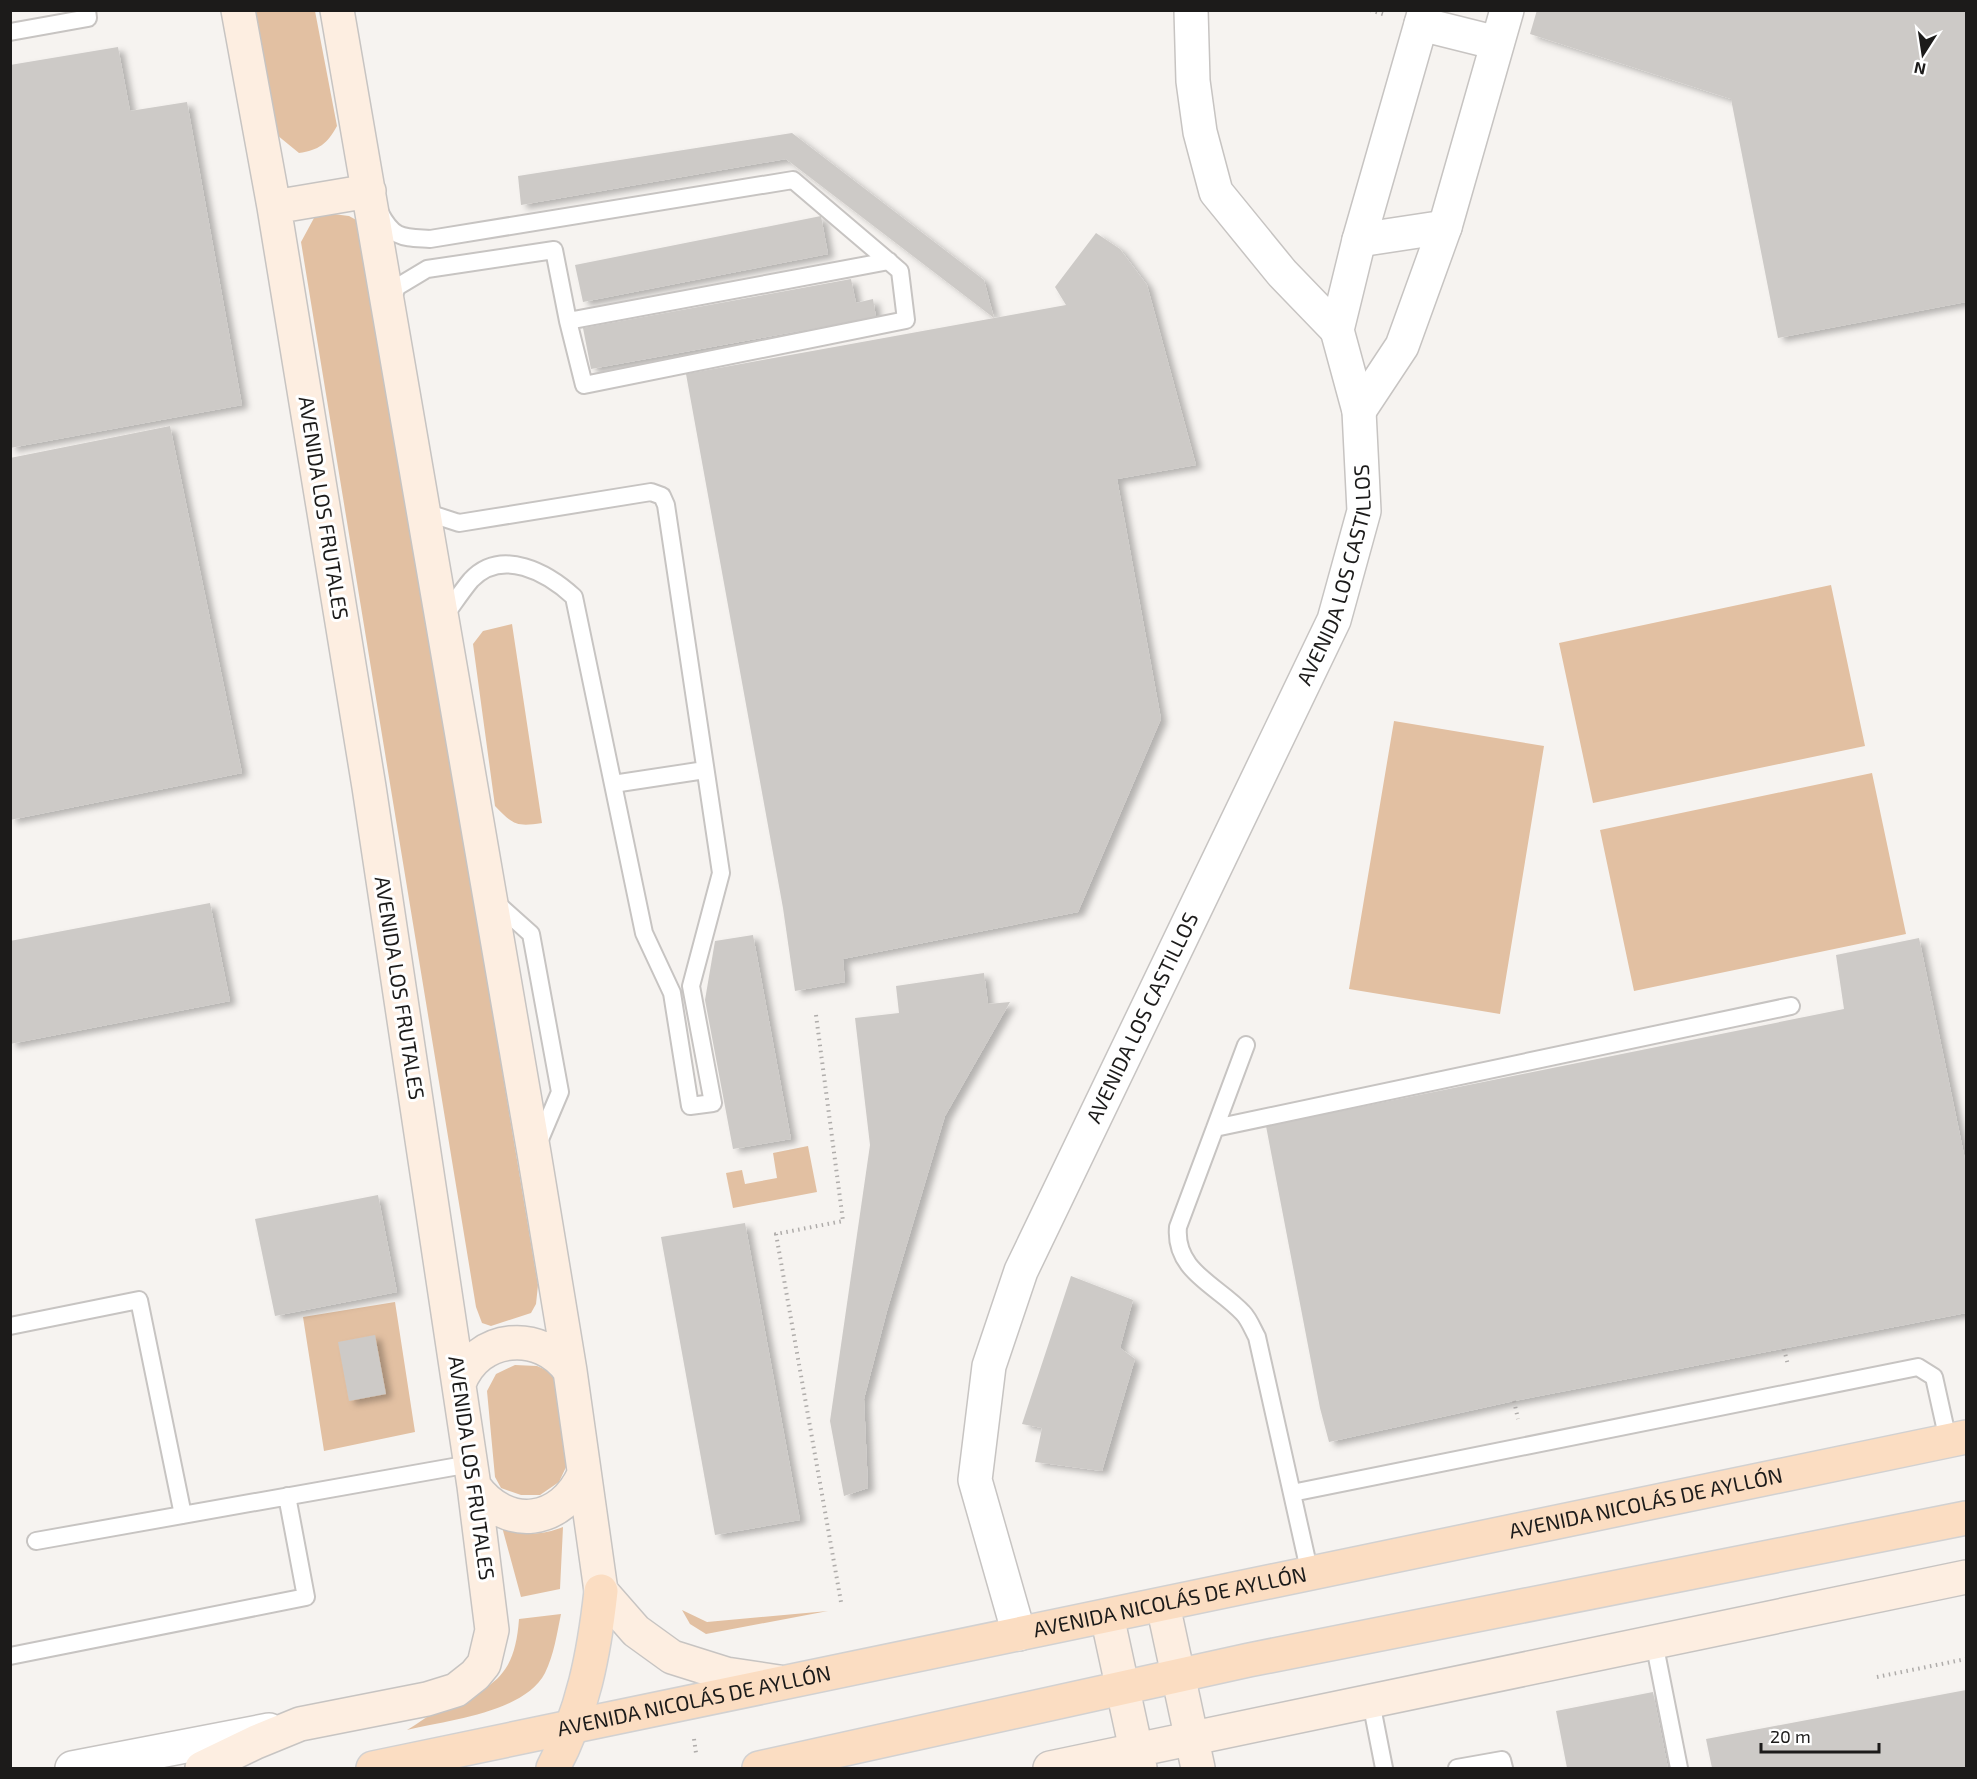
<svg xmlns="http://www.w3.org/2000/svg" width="1977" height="1779" font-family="'Exo 2',sans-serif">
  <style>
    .green { fill: #e2c0a2 }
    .building { fill: #cdcac7; filter: url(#shadow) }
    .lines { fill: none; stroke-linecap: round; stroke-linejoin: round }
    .lane-casing { stroke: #c7c4c2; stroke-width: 20 }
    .street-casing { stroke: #c7c4c2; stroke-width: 36 }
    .secondary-casing { stroke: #c7c4c2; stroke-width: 36 }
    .primary-casing { stroke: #d2d1d1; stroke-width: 36 }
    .path { stroke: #afacaa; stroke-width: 4; stroke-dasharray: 1.5 4.5; stroke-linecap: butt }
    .lane { stroke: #fff; stroke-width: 16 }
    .street { stroke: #fff; stroke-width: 33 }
    .secondary { stroke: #fdeee1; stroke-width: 33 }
    .primary { stroke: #fbddc2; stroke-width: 33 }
    .labels { text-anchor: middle; stroke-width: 6; stroke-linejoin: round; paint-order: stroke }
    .street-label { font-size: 21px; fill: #1c1b1a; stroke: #fff }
  </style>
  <defs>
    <filter id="shadow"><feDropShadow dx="6" dy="4" stdDeviation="3" flood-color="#0004"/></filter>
  </defs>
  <rect width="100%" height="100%" fill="#f6f3f0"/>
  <path class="green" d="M256 11H315L337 126C327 144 319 150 299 153L277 135Z
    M325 213 349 216 360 222 538 1285 536 1304 531 1313 491 1326 482 1323 476 1307 301 242 314 218Z
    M1831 585 1865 746 1593 803 1559 643Z
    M512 624 542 823C517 827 513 825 495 806L473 644 483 631Z
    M1394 721 1544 746 1500 1014 1349 989Z
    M1872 773 1906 934 1634 991 1600 830Z
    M808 1146 817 1192 733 1208 726 1173 742 1170 745 1184 777 1178 773 1153Z
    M395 1302 415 1432 324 1451 303 1317Z
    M515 1365 537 1366 553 1373 566 1467 559 1482 540 1495H521L501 1488 495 1477 487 1391 496 1374Z
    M502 1527C526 1535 540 1536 563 1527L560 1589 521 1597Z
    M682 1610 707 1622 828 1611 706 1634 690 1624Z
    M561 1614C557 1633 554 1655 545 1673 524 1713 447 1720 407 1730 419 1723 432 1712 446 1707 495 1687 515 1675 519 1619Z"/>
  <path class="building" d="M1537 10H1966V302L1778 338 1731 99 1530 34Z
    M118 47 130 111 187 102 242 405 10 448V65Z
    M792 133 984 280 994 318 786 159 521 205 518 176Z
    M821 216 828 254 583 302 575 265Z
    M1096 233 1120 249 1147 285 1196 465 1117 479 1161 719 1078 912 843 959 845 982 795 991 783 908 686 374 1066 305 1055 287Z
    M851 279 856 303 873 299 876 317 591 369 583 328Z
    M170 426 242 773 10 820V458Z
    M210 903 230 1001 10 1044V941Z
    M753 935 791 1139 733 1149 705 1000 715 941Z
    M1919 938 1966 1164V1313L1514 1401 1329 1442 1320 1408 1266 1126 1844 1009 1836 955Z
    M984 973 988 1004 1010 1002 945 1116 887 1311 864 1399 868 1488 844 1496 830 1421 870 1145 855 1018 899 1013 896 986Z
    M378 1195 397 1292 275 1316 255 1219Z
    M745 1223 800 1520 715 1535 661 1237Z
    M1071 1276 1133 1300 1120 1348 1135 1359 1102 1471 1035 1462 1042 1428 1022 1424Z
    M375 1335 386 1394 349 1401 338 1342Z
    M1966 1690V1768H1712L1706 1739Z
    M1653 1692 1668 1768H1567L1556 1711Z"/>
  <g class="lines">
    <g class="lane-casing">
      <path id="lane" d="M10 32 88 18 87 10
        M380 213C394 239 402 237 430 239L793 180 900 271 906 320 584 385 568 321 554 250 427 269 397 287 391 302
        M568 321 889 261
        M425 512 459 523 651 492 662 496 666 505 721 873 691 986 713 1103 690 1106 672 993 644 933 574 597C548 573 502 547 471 580 461 592 452 606 443 618
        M613 784 705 770
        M493 900 531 934 560 1092 538 1144
        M1246 1045 1178 1227C1174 1271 1217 1285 1243 1313 1249 1319 1253 1330 1257 1337L1310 1574
        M1215 1128 1791 1006
        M10 1326 139 1300 183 1515
        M1292 1493 1918 1367 1934 1377 1948 1440
        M36 1541 470 1464
        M1654 1642 1679 1768
        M10 1656 306 1597 287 1496
        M1371 1702 1384 1768
        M1457 1768 1502 1760 1504 1768"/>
    </g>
    <g class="street-casing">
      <g id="street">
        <path d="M1191 10 1193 81 1200 132 1216 192 1282 273 1337 330"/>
        <path d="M1421 24 1497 43"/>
        <path d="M1359 240 1445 227"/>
        <path d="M1359 411 1402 346 1445 227 1507 10"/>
        <path id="s1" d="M1019 1634 975 1480 989 1366 1021 1271 1334 620 1364 511 1359 411 1337 330 1359 240 1425 10"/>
        <path d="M72 1768 269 1730"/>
      </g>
    </g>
    <g class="secondary-casing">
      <path id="secondary" d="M337 10 534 1153 570 1371 601 1591 636 1631 672 1657 726 1674 779 1682
        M274 207 369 191
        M459 1384C477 1334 541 1329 570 1371
        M474 1486C507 1532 562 1524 584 1474
        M1163 1605 1198 1768
        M1107 1616 1140 1768
        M202 1768 256 1742 300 1724 427 1699 456 1690 475 1675 484 1664 492 1630 474 1486 369 787 274 207 238 10
        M1050 1768 1966 1577"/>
    </g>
    <g class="primary-casing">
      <g id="primary">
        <path id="s2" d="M373 1768 1966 1437"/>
        <path d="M553 1768C583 1712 594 1654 601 1591"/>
        <path d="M759 1768 1249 1660 1966 1518"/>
      </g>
    </g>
    <path class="path" d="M1370 10 1386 15
      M816 1015 843 1221 776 1234 841 1602
      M1784 1349 1788 1365
      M1514 1401 1518 1419
      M1877 1677 1966 1659
      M694 1739 696 1753"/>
    <use href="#lane" class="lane"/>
    <use href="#street" class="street"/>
    <use href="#secondary" class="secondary"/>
    <use href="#primary" class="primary"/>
  </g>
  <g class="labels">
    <g class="street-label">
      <text transform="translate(323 508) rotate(81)" y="7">AVENIDA LOS FRUTALES</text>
      <text dy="7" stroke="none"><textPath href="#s1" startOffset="1142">AVENIDA LOS CASTILLOS</textPath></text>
      <text transform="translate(399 988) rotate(81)" y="7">AVENIDA LOS FRUTALES</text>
      <text dy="7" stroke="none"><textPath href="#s1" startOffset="656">AVENIDA LOS CASTILLOS</textPath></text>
      <text transform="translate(471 1468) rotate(82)" y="7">AVENIDA LOS FRUTALES</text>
      <text dy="7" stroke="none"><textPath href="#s2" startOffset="1300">AVENIDA NICOLÁS DE AYLLÓN</textPath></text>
      <text dy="7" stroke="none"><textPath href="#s2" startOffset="814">AVENIDA NICOLÁS DE AYLLÓN</textPath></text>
      <text dy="7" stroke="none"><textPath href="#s2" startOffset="328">AVENIDA NICOLÁS DE AYLLÓN</textPath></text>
    </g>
  </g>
  <rect width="1977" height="1779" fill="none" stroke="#1c1b1a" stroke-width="24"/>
  <g transform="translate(1923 54) rotate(192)" stroke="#ffffff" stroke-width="4.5" paint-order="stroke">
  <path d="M0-4.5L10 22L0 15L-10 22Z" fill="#1c1b1a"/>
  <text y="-9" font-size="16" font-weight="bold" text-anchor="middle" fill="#1c1b1a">N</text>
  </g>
  <path d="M1761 1743v9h118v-9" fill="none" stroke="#1c1b1a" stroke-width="3"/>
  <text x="1770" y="1743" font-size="18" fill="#1c1b1a" stroke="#ffffff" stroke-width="4.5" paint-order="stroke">20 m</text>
</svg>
